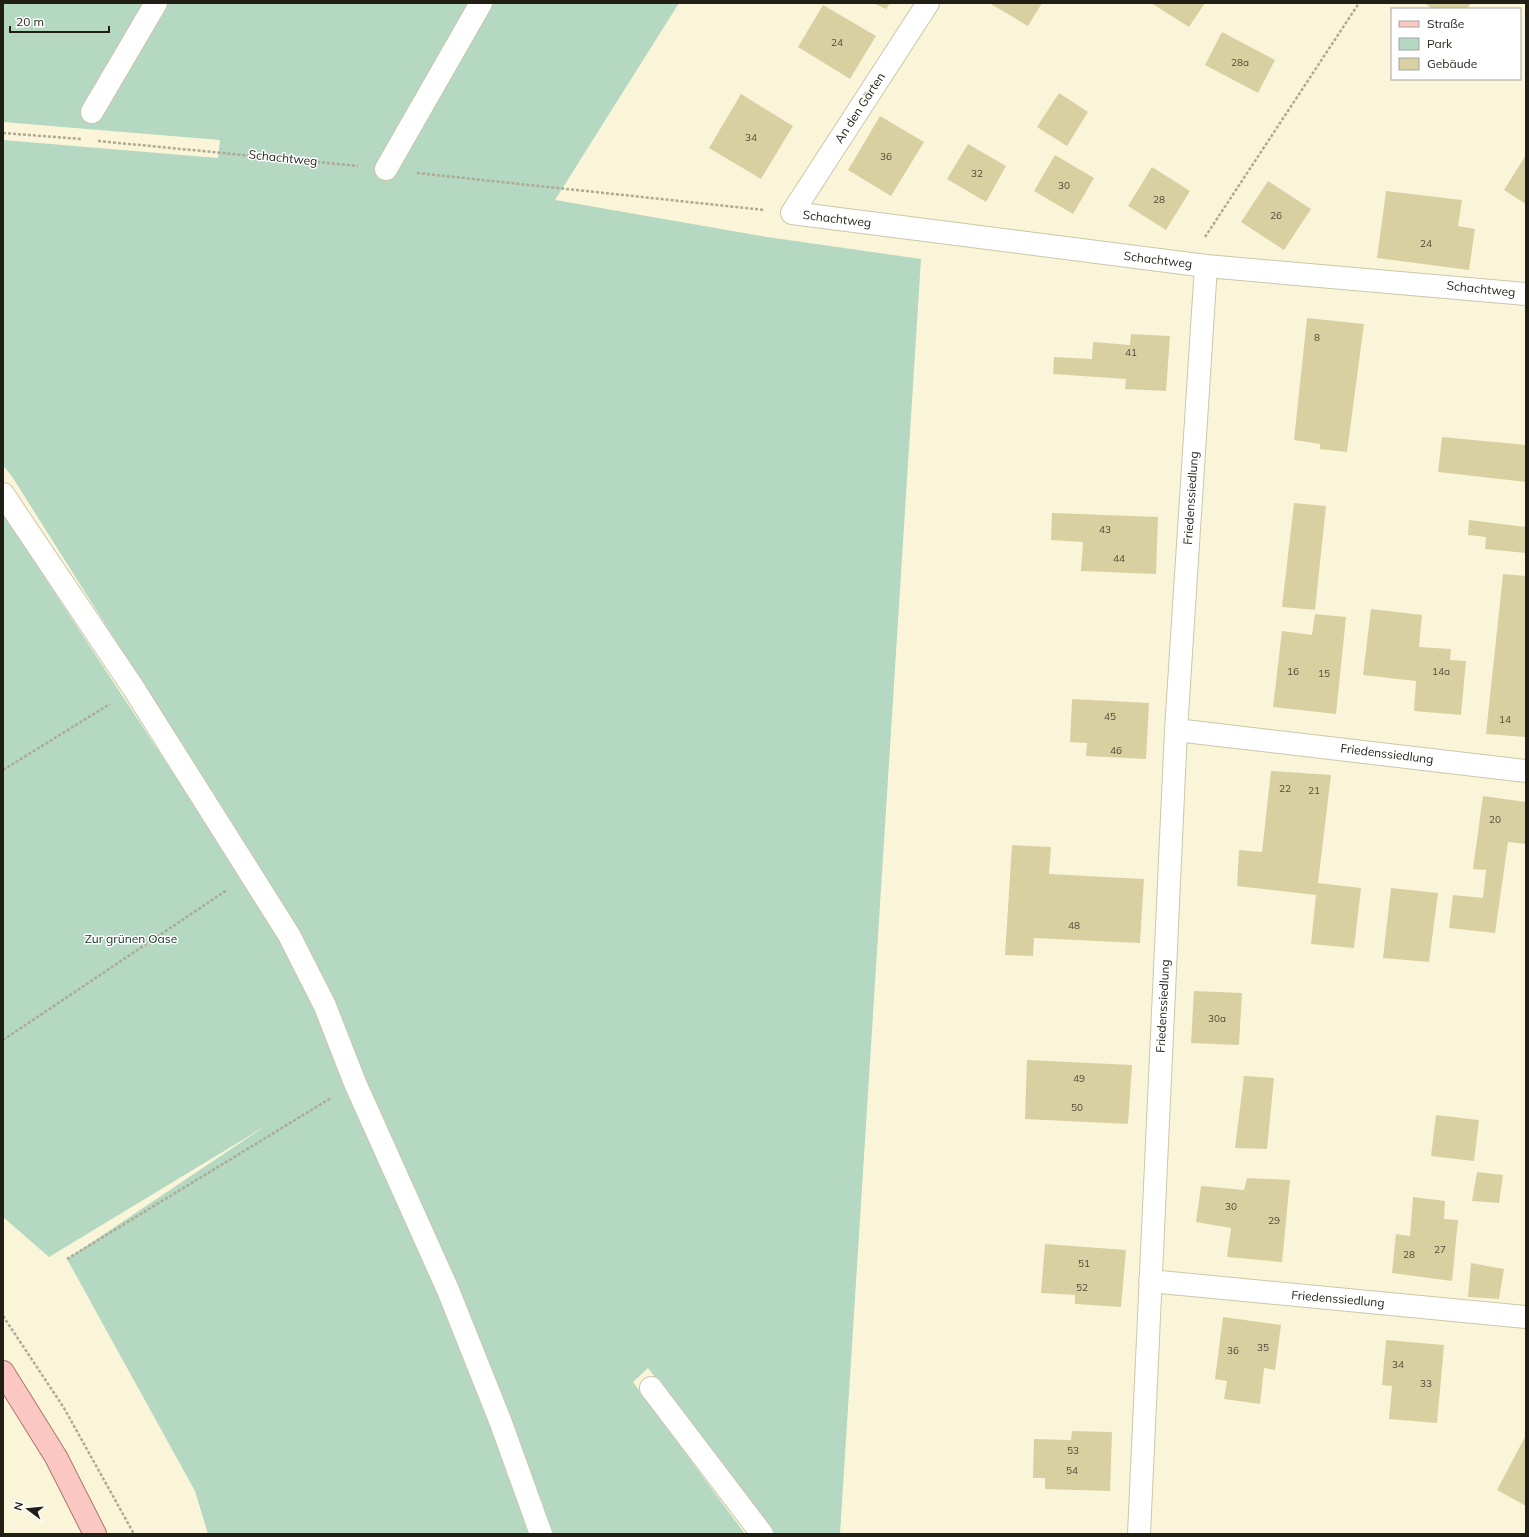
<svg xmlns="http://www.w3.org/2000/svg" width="1529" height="1537" font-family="Mulish,sans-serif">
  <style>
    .green { fill: #b4d8c1 }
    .building { fill: #d9d0a2 }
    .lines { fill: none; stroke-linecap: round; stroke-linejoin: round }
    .minor-casing { stroke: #ccc6ab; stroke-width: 24 }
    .major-casing { stroke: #ad746b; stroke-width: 24 }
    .path { stroke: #aeaa94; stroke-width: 2.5; stroke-dasharray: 3 2; stroke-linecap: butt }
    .minor { stroke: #fff; stroke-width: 22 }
    .major { stroke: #fbc7c2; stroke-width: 22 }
    .labels { text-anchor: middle; stroke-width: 3; stroke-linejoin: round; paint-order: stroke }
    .number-label { font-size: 10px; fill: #4f4b38 }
    .street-label { font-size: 12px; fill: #211f15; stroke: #fff }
    .park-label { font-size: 12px; fill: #0c311e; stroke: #fff }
  </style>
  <rect width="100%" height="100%" fill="#faf5d8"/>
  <path class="green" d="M3 3H679L555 200 767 237 921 259 840 1534H775L648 1368 633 1382 745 1534H208L195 1491 67 1259 267 1125 49 1257 3 1217V514L238 872 302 976 521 1452 490 1365 351 1055 259 868 13 478 3 465V140L218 158 220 140 3 122Z"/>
  <path class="building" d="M873 3H890L886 9Z
    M989 3H1042L1028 26Z
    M1151 3H1205L1189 27Z
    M1424 3H1471L1467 9H1433Z
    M823 5 876 36 850 79 798 47Z
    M1222 32 1275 60 1258 93 1205 65Z
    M1059 93 1088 112 1067 146 1037 127Z
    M741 94 793 126 761 179 709 148Z
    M880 116 924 142 891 196 848 170Z
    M968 144 1006 166 986 202 947 179Z
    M1055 155 1094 178 1073 214 1034 191Z
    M1526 155V204L1504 190Z
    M1152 167 1190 191 1166 230 1128 206Z
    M1268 181 1311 209 1284 250 1241 222Z
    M1386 191 1462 200 1458 226 1475 229 1469 270 1377 258Z
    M1307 318 1364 324 1347 452 1320 449V444L1294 440Z
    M1131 334 1170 336 1166 391 1125 389 1126 379 1053 374 1054 357 1092 359 1093 342 1130 345Z
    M1442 437 1526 445V482L1438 472Z
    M1294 503 1326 506 1315 610 1282 607Z
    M1052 513 1158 517 1156 574 1081 571 1083 542 1051 540Z
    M1469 520 1526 527V553L1485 549 1486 537 1468 535Z
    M1503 574 1526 576V737L1486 734Z
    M1371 609 1422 615 1419 647 1451 649 1450 660 1466 661 1461 715 1414 711 1416 681 1363 675Z
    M1315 614 1346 617 1336 714 1273 707 1282 631 1312 635Z
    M1072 699 1149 703 1146 759 1086 756 1087 743 1070 742Z
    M1271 771 1331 775 1318 883 1361 888 1354 948 1311 944 1316 895 1237 886 1239 850 1262 852Z
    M1483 796 1526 802V844L1508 842 1495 933 1449 928 1453 895 1483 898 1486 870 1473 869Z
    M1012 845 1051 847 1049 874 1144 879 1140 943 1034 938 1033 956 1005 955Z
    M1391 888 1438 893 1429 962 1383 958Z
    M1194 991 1242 993 1239 1045 1191 1043Z
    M1027 1060 1132 1065 1128 1124 1025 1119Z
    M1244 1076 1274 1078 1267 1149 1235 1148Z
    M1436 1115 1479 1120 1474 1161 1431 1156Z
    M1477 1172 1503 1175 1499 1203 1472 1201Z
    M1247 1178 1290 1180 1282 1262 1227 1257 1231 1228 1196 1222 1201 1186 1244 1190Z
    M1413 1197 1445 1201 1444 1219 1458 1220 1452 1281 1392 1273 1396 1234 1410 1236Z
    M1045 1244 1126 1250 1121 1307 1075 1304V1295L1041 1293Z
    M1471 1263 1504 1269 1499 1299 1468 1297Z
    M1223 1317 1281 1325 1275 1370 1264 1368 1260 1404 1224 1399 1227 1381 1215 1379Z
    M1386 1340 1444 1345 1437 1423 1389 1419 1392 1386 1382 1385Z
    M1072 1431 1112 1432 1110 1491 1045 1489V1478H1033L1034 1439 1071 1440Z
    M1526 1435V1506L1497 1490Z"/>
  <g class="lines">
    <g class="minor-casing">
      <path id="minor" d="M928 3 792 213 1206 266 1526 294
        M92 112 156 3
        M386 169 481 3
        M3 494 134 689 289 935 325 1006 355 1083 448 1290 501 1423 541 1534
        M1176 730 1526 771
        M1150 1281 1526 1317
        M651 1388 762 1534
        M1139 1534 1176 730 1206 266"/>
    </g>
    <g class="major-casing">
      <path id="major" d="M3 1372 56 1457 95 1534"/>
    </g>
    <path class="path" d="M3 133 81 139
      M98 141 358 166
      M417 173 764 210
      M1205 237 1359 3
      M3 770 110 704
      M3 1040 227 890
      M67 1259 331 1098
      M3 1316 64 1408 134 1534"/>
    <use href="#minor" class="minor"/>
    <use href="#major" class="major"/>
  </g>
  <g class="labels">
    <g class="number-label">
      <text x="837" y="46">24</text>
      <text x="1240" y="66">28a</text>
      <text x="751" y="141">34</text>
      <text x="886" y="160">36</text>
      <text x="977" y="177">32</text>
      <text x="1064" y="189">30</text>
      <text x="1159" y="203">28</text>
      <text x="1276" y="219">26</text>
      <text x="1426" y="247">24</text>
      <text x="1317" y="341">8</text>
      <text x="1131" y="356">41</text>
      <text x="1105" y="533">43</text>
      <text x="1119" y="562">44</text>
      <text x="1293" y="675">16</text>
      <text x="1441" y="675">14a</text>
      <text x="1324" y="677">15</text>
      <text x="1110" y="720">45</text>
      <text x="1505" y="723">14</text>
      <text x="1116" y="754">46</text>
      <text x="1285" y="792">22</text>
      <text x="1314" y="794">21</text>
      <text x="1495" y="823">20</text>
      <text x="1074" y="929">48</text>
      <text x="1217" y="1022">30a</text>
      <text x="1079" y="1082">49</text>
      <text x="1077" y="1111">50</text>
      <text x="1231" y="1210">30</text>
      <text x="1274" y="1224">29</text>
      <text x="1440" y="1253">27</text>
      <text x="1409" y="1258">28</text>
      <text x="1084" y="1267">51</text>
      <text x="1082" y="1291">52</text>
      <text x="1263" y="1351">35</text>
      <text x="1233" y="1354">36</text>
      <text x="1398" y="1368">34</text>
      <text x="1426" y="1387">33</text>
      <text x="1073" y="1454">53</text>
      <text x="1072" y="1474">54</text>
    </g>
    <g class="street-label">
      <text transform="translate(860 108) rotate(-57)" y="4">An den Gärten</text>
      <text transform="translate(283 158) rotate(6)" y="4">Schachtweg</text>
      <text transform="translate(837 219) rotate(7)" y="4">Schachtweg</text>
      <text transform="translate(1158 260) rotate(7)" y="4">Schachtweg</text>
      <text transform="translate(1481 289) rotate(6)" y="4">Schachtweg</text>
      <text transform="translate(1191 498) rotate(-86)" y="4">Friedenssiedlung</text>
      <text transform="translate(1387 754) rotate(7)" y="4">Friedenssiedlung</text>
      <text transform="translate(1163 1006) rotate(-87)" y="4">Friedenssiedlung</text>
      <text transform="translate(1338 1299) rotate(5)" y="4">Friedenssiedlung</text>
    </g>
    <g class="park-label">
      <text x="131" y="943">Zur grünen Oase</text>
    </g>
  </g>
  <rect width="1529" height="1537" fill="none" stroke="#211f15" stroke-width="8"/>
  <rect x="1391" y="8" width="130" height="72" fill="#ffffff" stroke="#a6a5a1"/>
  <rect x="1399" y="21" width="20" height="6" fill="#fbc7c2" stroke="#a6a5a1"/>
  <text x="1427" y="28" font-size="12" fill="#211f15">Straße</text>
  <rect x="1399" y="38" width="20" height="12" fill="#b4d8c1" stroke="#a6a5a1"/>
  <text x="1427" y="48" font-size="12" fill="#211f15">Park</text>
  <rect x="1399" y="58" width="20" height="12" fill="#d9d0a2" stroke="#a6a5a1"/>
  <text x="1427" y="68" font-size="12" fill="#211f15">Gebäude</text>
  <g transform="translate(28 1509) rotate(286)" stroke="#ffffff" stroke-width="3" paint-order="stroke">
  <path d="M0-3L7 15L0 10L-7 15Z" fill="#211f15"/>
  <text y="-6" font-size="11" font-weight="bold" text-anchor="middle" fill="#211f15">N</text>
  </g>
  <path d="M10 26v6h99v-6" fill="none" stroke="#211f15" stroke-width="2"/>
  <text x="16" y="26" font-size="12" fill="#211f15" stroke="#ffffff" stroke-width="3" paint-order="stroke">20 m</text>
</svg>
